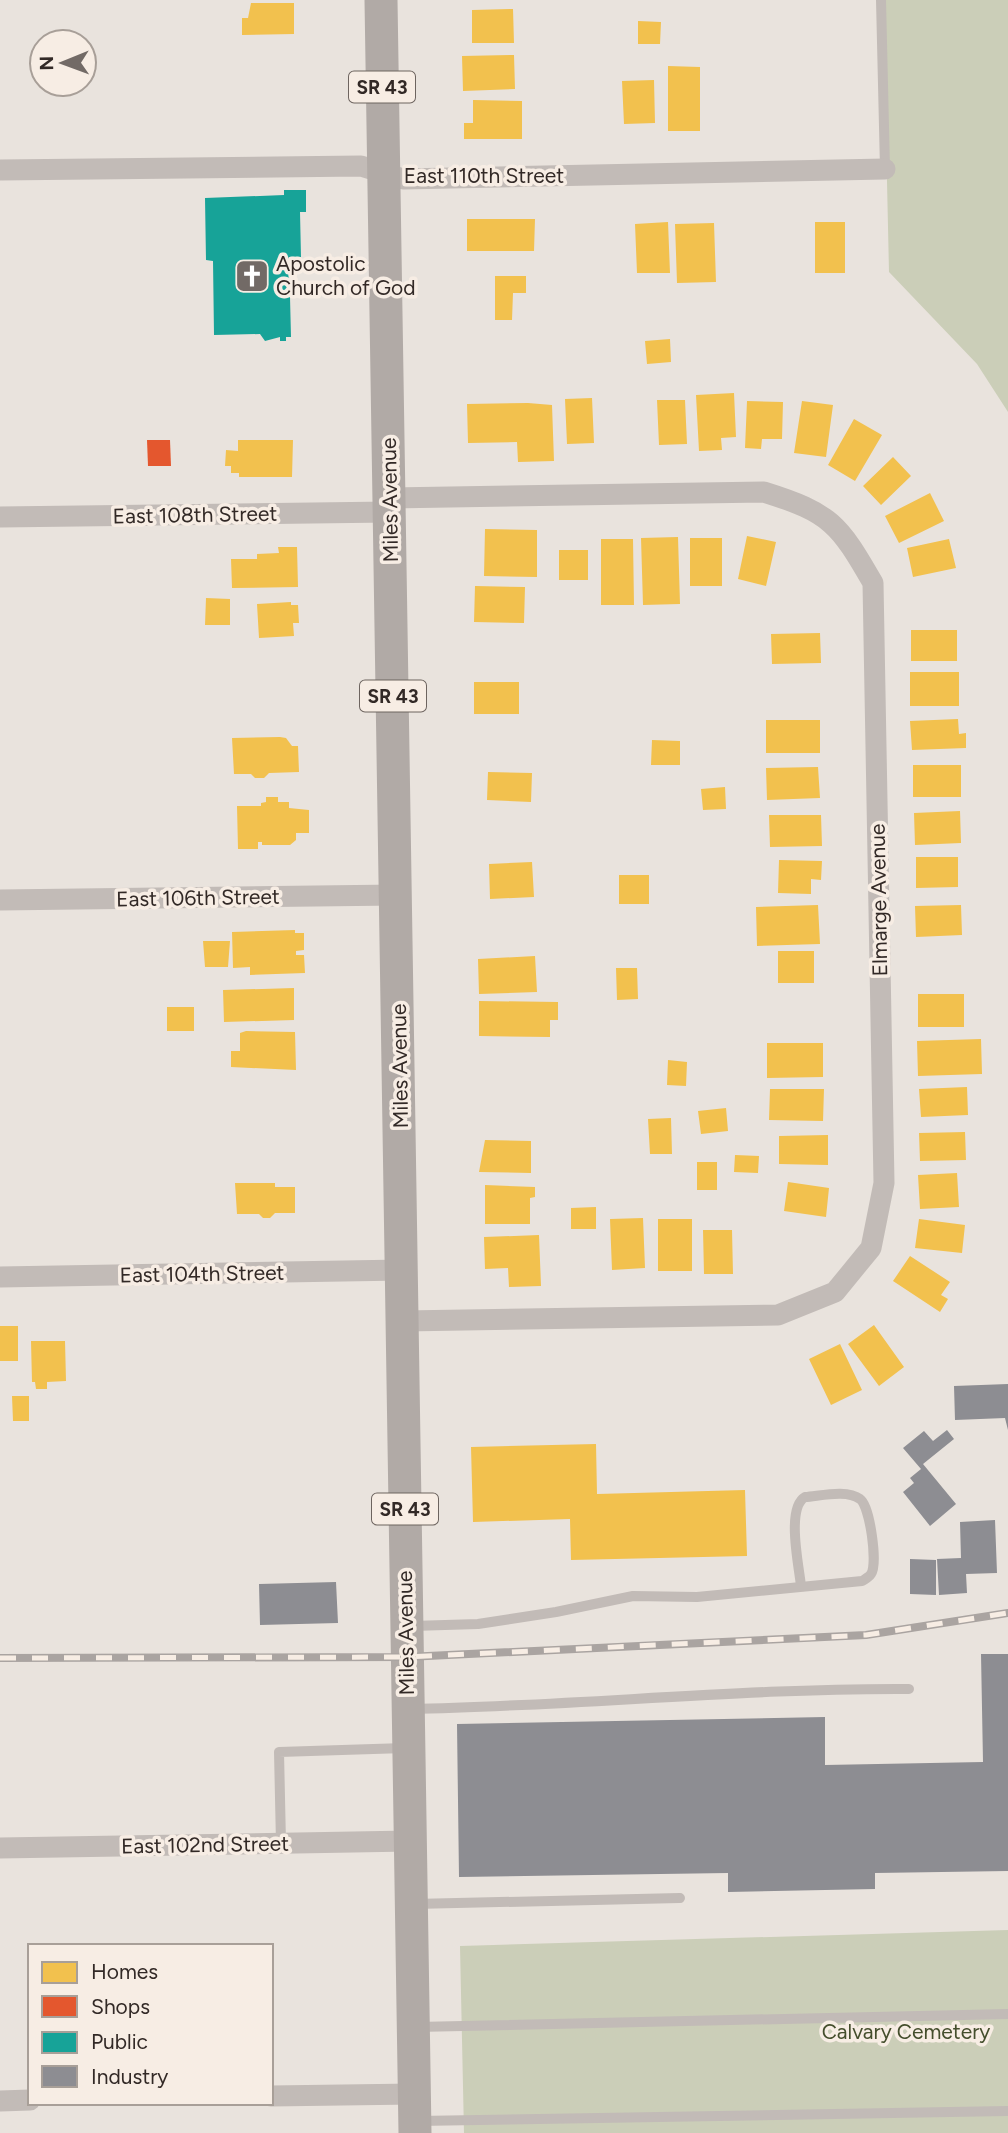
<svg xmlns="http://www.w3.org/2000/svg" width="1008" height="2133" font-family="Figtree,sans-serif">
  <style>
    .green { fill: #cbceb8 }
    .homes { fill: #f2c14e }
    .shops { fill: #e4572e }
    .public { fill: #17a398 }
    .industry { fill: #8d8d92 }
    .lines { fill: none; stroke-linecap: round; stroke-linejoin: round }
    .service { stroke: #c2bbb7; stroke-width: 10 }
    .minor { stroke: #c2bbb7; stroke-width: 21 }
    .primary { stroke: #b1aaa6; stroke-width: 33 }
    .rail-casing { stroke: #aaa4a1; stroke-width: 8 }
    .rail { stroke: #f7ede4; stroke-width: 5; stroke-dasharray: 16; stroke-linecap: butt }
    .labels { text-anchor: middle; stroke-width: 7; stroke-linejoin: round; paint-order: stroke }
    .shield { fill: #f7ede4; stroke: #6d645f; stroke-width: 2 }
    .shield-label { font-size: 19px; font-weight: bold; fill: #322926 }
    .street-label { font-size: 21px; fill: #322926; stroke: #f7ede4 }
    .poi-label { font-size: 21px; fill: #322926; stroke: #f7ede4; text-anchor: start }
    .park-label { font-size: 21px; fill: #444e2c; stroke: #f7ede4 }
  </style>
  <rect width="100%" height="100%" fill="#e9e3dd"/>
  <path class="green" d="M883 0H1008V412L977 364 889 272Z
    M1008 1930V2133H464L460 1946Z"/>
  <path class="homes" d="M251 3H294V34L242 35V18H248Z
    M513 9 514 43H472V10Z
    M638 21 661 22 660 44H638Z
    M514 55 515 89 463 91 462 56Z
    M668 66 700 67V131H668Z
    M654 80 655 123 624 124 622 81Z
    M473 100 522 101V139H464V123H473Z
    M467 219H535L534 251H467Z
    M668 222 670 273H637L635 224Z
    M815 222H845V273H815Z
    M714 223 716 282 677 283 675 224Z
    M495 276H526V293H513L512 320H495Z
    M670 339 671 362 647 364 645 341Z
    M734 393 736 437 721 438 722 450 699 451 696 395Z
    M592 398 594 443 567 444 565 399Z
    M657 400H685L687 444 659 445Z
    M747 401 783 402 782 439H762L761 449 745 448Z
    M802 401 833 405 826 457 794 453Z
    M528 403 552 405 554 461 518 462 517 442 468 443 467 404Z
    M854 419 882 435 855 481 828 465Z
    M238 440H293L292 477H239V473H231V466H225L226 450 238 451Z
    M893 457 911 476 881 505 863 486Z
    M930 493 944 521 899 543 885 516Z
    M485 529 537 530V577L484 576Z
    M747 536 776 542 766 586 738 579Z
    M678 537 680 604 643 605 641 538Z
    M690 538H722V586H690Z
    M601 539H633L634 605H601Z
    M949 539 956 568 913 577 907 548Z
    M278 547H297L298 587 232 588 231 559H257V554L279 553Z
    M559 550H588V580H559Z
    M475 586 525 587 524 623 474 622Z
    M206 598 230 599V625H205Z
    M291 602V605H298L299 623H293L294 636 259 638 257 604Z
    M911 630H957V661H911Z
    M820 633 821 663 772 664 771 634Z
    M910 672H959V706H910Z
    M474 682H519V714H474Z
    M958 719 959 734 966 733V748L912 750 910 721Z
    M766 720H820V753H766Z
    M280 737 286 738 292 746H298L299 772 269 773 264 778H255L251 774H234L232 738Z
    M652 740 680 741V765H651Z
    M913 765H961V797H913Z
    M818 767 820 798 767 800 766 768Z
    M488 772 532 773 531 802 487 800Z
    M725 787 726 809 703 810 701 789Z
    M266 797H278V802H289V808L309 810V833H296V840L290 845H262V842H258V849H238L237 806H261V803L266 802Z
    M960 811 961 843 915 845 914 813Z
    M769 815H821L822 846 770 847Z
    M916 857H958V887L916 888Z
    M779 860 822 861 821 880 811 879V894L778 893Z
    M532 862 534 897 490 899 489 864Z
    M619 875H649V904H619Z
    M818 905 820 944 757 946 756 907Z
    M961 905 962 935 916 937 915 906Z
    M295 930V933H304V950L296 951V955H304L305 973 250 975V967L233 968 232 932Z
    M203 941H230L228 967H205Z
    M778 951H814V983H778Z
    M535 956 537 992 479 994 478 959Z
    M616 968H637L638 999 617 1000Z
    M294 988V1020L224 1022 223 990Z
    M918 994H964V1027H918Z
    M479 1001 558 1002V1020H550V1037L479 1036Z
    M167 1007H194V1031H167Z
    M246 1031 295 1032 296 1070 231 1067V1051H240V1033Z
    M981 1039 982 1074 918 1076 917 1041Z
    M767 1043H823V1077L767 1078Z
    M668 1060 687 1062 686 1086 667 1085Z
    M967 1087 968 1115 921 1117 919 1089Z
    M770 1089H824L823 1121 769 1120Z
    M726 1108 728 1131 701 1134 698 1111Z
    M671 1118 672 1154H650L648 1119Z
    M965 1132 966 1160 920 1161 919 1133Z
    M828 1135V1165L779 1164V1136Z
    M485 1140 531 1141V1173L479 1172Z
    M735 1155 759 1156 758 1173 734 1172Z
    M697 1162H717V1190H697Z
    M957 1173 959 1207 920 1209 918 1175Z
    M788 1182 829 1188 826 1217 784 1211Z
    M235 1183H275V1187H295V1213H275L270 1218H263L259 1214H237Z
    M485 1185 535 1187V1197L530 1198V1224H485Z
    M596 1207V1229H571V1208Z
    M643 1218 645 1268 612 1270 610 1219Z
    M658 1219H692V1271H658Z
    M919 1219 965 1225 962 1253 915 1248Z
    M703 1230H732L733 1274H704Z
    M539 1235 541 1286 509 1287 508 1268 485 1269 484 1237Z
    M910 1256 950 1282 941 1295 948 1299 940 1312 893 1281Z
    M874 1325 904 1367 879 1386 848 1344Z
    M0 1326H18V1361H0Z
    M31 1341H65L66 1381 47 1382V1389H36L35 1382H32Z
    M840 1344 862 1390 831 1405 809 1359Z
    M12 1396H29V1421H13Z
    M596 1444 597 1494 745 1490 747 1556 571 1560 570 1519 473 1522 471 1447Z"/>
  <path class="shops" d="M147 440H170L171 466H148Z"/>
  <path class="public" d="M284 190H306V212H300L301 257H289L291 337H286V341H280V337L265 341 260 334 214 335 213 261 206 260 205 198 284 195Z"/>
  <path class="industry" d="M1008 1384V1430L1005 1418 955 1420 954 1386Z
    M947 1430 954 1439 923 1464 956 1504 930 1526 903 1492 914 1483 910 1478 921 1469 903 1448 924 1431 933 1441Z
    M995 1520 997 1573 966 1574 967 1593 939 1595 937 1559 961 1558 960 1522Z
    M910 1559 936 1560V1595L910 1594Z
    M336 1582 338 1623 260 1625 259 1584Z
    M981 1654H1008V1871L875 1873V1889L728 1892V1873L459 1877 457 1724 825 1717V1765L983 1762Z"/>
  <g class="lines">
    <path class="service" d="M881 0 885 169
      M412 1626 478 1624 556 1612 633 1596 697 1597 862 1581C864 1580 870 1576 871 1574 878 1564 870 1506 860 1499 847 1489 820 1496 805 1497 786 1508 799 1566 801 1586
      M410 1709C577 1706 743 1688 909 1689
      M281 1843 279 1752 405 1748
      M414 1904 680 1898
      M416 2027 1008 2014
      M417 2121 1008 2111"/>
    <path class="minor" d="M0 170 361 166 403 179 885 169
      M390 498 764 492C831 513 839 524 873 583L884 1183 871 1248 835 1292 778 1315 404 1321
      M0 517 390 512
      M0 900 397 895
      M0 1277 403 1270
      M0 1848 410 1841
      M271 2096 414 2094
      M0 2101 30 2100"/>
    <path class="primary" d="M381 0 415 2133"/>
    <g class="rail-casing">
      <path id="rail" d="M0 1658 407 1657 866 1635 1008 1613"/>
    </g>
    <use href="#rail" class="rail"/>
  </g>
  <defs>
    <g id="church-square" transform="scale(1.75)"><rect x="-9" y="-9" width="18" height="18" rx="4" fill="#726a66" stroke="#f7ede4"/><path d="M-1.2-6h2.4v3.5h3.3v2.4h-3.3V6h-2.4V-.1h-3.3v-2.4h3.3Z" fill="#fff"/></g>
  </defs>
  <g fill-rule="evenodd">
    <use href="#church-square" x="252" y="276"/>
  </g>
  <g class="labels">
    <g class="shield">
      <rect x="349" y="71.5" width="66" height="31" rx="5"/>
      <rect x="360" y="680.5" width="66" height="31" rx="5"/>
      <rect x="372" y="1493.5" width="66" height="31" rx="5"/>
    </g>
    <g class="shield-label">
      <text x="382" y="94">SR 43</text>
      <text x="393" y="703">SR 43</text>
      <text x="405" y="1516">SR 43</text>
    </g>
    <g class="street-label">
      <text x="484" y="183">East 110th Street</text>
      <text transform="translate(390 500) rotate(-91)" y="7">Miles Avenue</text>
      <text transform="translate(195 515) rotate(-1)" y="7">East 108th Street</text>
      <text transform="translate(198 898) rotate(-1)" y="7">East 106th Street</text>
      <text transform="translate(879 900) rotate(-91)" y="7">Elmarge Avenue</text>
      <text transform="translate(400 1066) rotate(-91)" y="7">Miles Avenue</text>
      <text transform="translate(202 1274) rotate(-1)" y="7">East 104th Street</text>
      <text transform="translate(406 1633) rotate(-91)" y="7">Miles Avenue</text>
      <text transform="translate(205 1845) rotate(-1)" y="7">East 102nd Street</text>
    </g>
    <g class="poi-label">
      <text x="276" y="271">Apostolic<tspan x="276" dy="24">Church of God</tspan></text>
    </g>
    <g class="park-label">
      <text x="906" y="2039">Calvary Cemetery</text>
    </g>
  </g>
  <rect x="28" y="1944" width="245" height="161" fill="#f7ede4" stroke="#a89f98" stroke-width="2"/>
  <rect x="42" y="1962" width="35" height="21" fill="#f2c14e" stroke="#a89f98" stroke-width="2"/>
  <text x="91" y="1979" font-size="21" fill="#322926">Homes</text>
  <rect x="42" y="1996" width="35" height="21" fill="#e4572e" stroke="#a89f98" stroke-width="2"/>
  <text x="91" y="2014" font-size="21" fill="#322926">Shops</text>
  <rect x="42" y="2032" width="35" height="21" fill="#17a398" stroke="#a89f98" stroke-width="2"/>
  <text x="91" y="2049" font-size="21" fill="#322926">Public</text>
  <rect x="42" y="2066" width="35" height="21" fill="#8d8d92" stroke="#a89f98" stroke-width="2"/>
  <text x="91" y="2084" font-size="21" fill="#322926">Industry</text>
  <g transform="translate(63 63) rotate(269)"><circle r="33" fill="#f7ede4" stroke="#a89f98" stroke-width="2"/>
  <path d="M0-5L12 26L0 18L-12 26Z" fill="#726a66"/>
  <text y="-10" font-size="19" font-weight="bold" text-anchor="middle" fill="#322926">N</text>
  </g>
</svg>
